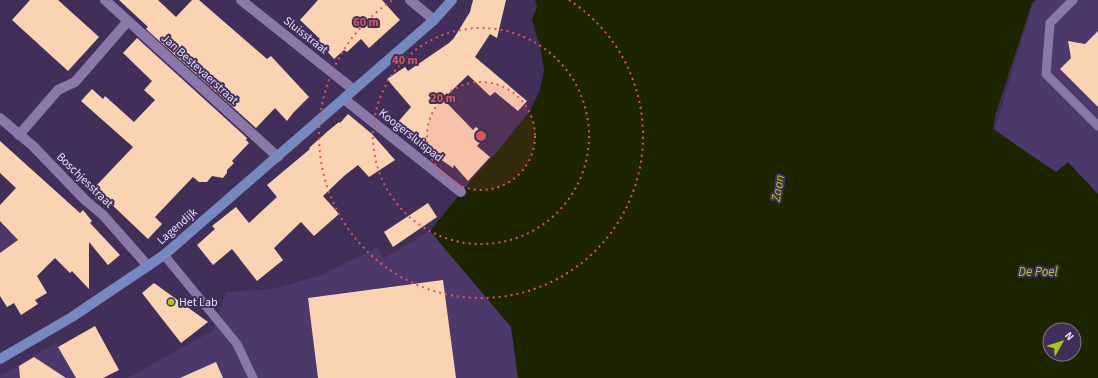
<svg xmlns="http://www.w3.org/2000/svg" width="1098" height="378" font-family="'Source Sans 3',sans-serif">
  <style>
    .built { fill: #4c386a }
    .water { fill: #1c2500; fill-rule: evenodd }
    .building { fill: #fad3b3 }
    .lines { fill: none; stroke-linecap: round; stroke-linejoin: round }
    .lane { stroke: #8a78a9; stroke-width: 9 }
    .street { stroke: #8a78a9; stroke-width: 10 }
    .secondary { stroke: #7588bf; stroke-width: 10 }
    .ring { fill: none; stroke: #da565c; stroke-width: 2; stroke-dasharray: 2 4 }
    .poi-dot { fill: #a7c71e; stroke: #412f5a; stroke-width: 1.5 }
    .labels { text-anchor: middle; stroke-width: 4; stroke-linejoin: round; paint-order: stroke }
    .street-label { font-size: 12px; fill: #e7def9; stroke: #412f5a }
    .poi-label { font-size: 12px; fill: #e7def9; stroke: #412f5a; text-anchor: start }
    .water-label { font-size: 13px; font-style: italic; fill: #afd110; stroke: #412f5a }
    .centre { fill: #da565c; stroke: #412f5a; stroke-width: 2 }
    .ring-label { font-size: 12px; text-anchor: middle; font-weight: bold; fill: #da565c; stroke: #412f5a; stroke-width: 4; stroke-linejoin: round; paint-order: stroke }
  </style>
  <rect width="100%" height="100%" fill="#412f5a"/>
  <path class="built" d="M1036 0H1098V208L995 129 1033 3Z
    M0 216 21 238 0 253Z
    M430 231 511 327 518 378H128L214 330 226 292 272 289 319 276 377 248 384 258Z
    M56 343 77 378H0V376Z"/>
  <path class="water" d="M535 0H1036L1032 3 996 113 993 129 1056 172 1068 162 1098 194V378H518L511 327 430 231 477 173 496 153 530 111 540 90 544 70 541 50 532 20 537 6ZM1050 330H1074V354H1050Z"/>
  <path class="building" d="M30 0H58L99 37 68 71 12 20Z
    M119 0H158L176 17 192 0H199L267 59 271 56 309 97 293 113 287 121 275 108 256 128 146 29 148 27Z
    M318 0H382L400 20 369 48 361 39 347 52 344 50 334 59 318 41 320 39 300 20Z
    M473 0H506L497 38 490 34 475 57 527 101 518 111 495 92 490 96 468 75 443 99 473 130 476 127 486 136 477 146 490 157 468 181 454 165 453 168 436 156 438 154 417 139 418 137 398 122 411 107 387 79 405 67 408 71 449 43 454 38 470 12Z
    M1098 31V107L1060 69 1071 58 1068 41 1085 44Z
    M137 38 247 138 246 140 249 143 232 161 234 163 227 170V173L223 178 212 176 207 182H199L193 177 155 217 162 224 148 239 109 202 105 207 95 198 101 192 95 187 133 147 81 101 92 89 103 99 105 96 134 122 155 100 144 90 152 81 123 53Z
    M348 114 372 134 395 160 369 177 358 165 344 176 323 196 339 214 314 236 301 222 274 248 283 260 257 281 232 249 213 265 197 245 215 229 212 226 236 207 249 223 277 197 267 185 310 149 309 148 328 131 339 122 340 123Z
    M0 141 80 213 83 210 92 221 90 223 120 255 108 265 89 242V289L72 271 70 273 55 258 37 276 47 293 35 300 38 304 21 315 14 303 7 307 0 296V253L18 240 0 221V205L16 188 0 173Z
    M428 203 437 217 393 247 384 232Z
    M443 280 456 378H318L308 298Z
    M154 283 208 322 181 343 142 293Z
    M95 326 119 370 103 378H76L58 347Z
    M34 357 66 378H20L19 366Z
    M216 362 223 378H180Z"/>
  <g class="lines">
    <path class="lane" d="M1073 0 1050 23 1046 74 1098 126
      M164 255 237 344 253 378"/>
    <path class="street" d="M105 0 278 157
      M241 0 354 90
      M410 0 434 20
      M344 99 461 192
      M0 118 33 146 85 200 103 215 148 266
      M19 135 58 90 75 82 128 21"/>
    <path class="secondary" d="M0 359 72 317 164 255 434 20 452 0"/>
  </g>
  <circle cx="481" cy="136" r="54" fill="#da565c" fill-opacity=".12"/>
  <g class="ring">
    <circle cx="481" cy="136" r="54"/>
    <circle cx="481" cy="136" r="108"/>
    <path d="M569 0A162 162 0 1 1 393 0"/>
  </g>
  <circle class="poi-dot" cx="171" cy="302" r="4"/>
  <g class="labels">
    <g class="street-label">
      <text transform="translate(306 35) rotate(38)" y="4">Sluisstraat</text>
      <text transform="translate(200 69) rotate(42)" y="4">Jan Bestevaerstraat</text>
      <text transform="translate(411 135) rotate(38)" y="4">Koogersluispad</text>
      <text transform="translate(85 180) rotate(44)" y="4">Boschjesstraat</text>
      <text transform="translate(177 226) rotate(-41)" y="4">Lagendijk</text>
    </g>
    <g class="poi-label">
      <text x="179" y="306">Het Lab</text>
    </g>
    <g class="water-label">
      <text transform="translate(777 188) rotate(-81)" y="5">Zaan</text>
      <text x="1038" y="276">De Poel</text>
    </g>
  </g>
  <circle cx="481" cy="136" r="6" class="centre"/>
  <g class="ring-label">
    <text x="366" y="26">60 m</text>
    <text x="405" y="64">40 m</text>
    <text x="443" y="102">20 m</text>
  </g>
  <g transform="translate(1062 342) rotate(51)"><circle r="19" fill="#412f5a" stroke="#83759a"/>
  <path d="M0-3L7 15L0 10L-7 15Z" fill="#a7c71e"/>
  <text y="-6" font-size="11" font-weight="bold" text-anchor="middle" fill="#e7def9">N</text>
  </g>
</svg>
